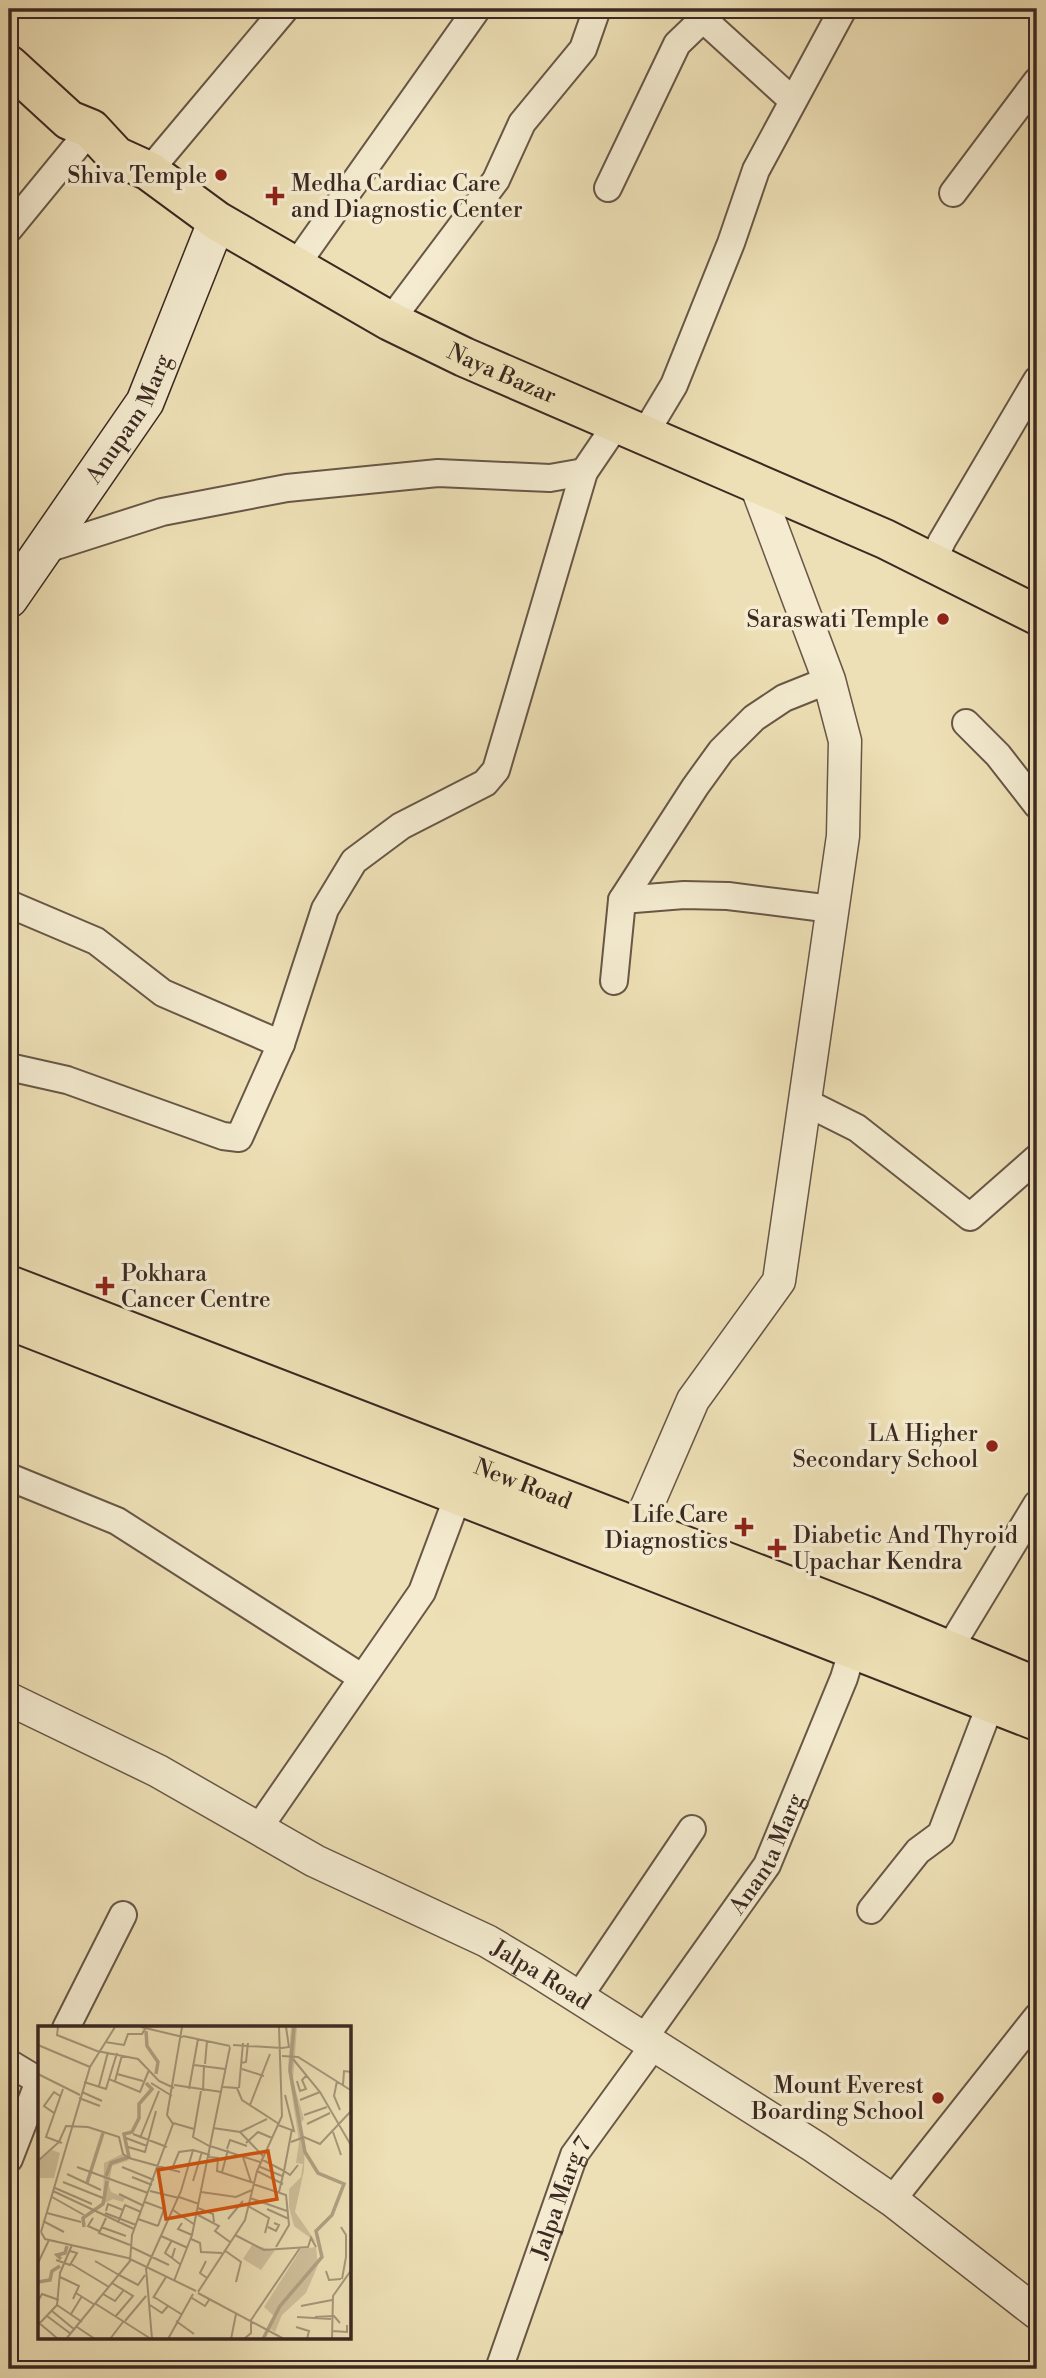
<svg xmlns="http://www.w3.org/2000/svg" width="1046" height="2378" font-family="'Libre Bodoni',serif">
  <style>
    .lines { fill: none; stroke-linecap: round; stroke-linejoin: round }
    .minor-casing { stroke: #685747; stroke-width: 30 }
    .tertiary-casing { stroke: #685747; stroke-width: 35 }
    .secondary-casing { stroke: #3b2922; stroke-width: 40 }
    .primary-casing { stroke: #3b2922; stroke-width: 42 }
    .minor { stroke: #f4ebd0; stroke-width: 26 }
    .tertiary { stroke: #f4ebd0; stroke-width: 32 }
    .secondary { stroke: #f4ebd0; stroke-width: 37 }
    .primary { stroke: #eee0b6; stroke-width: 38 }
    .poi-dot { fill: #8f2418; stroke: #f4ebd0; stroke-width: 2.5 }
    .labels { text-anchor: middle; stroke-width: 7; stroke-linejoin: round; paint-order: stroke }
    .poi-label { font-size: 23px; fill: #3b2922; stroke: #f4ebd0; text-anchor: end }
    .street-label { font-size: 23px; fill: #3b2922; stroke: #f4ebd0 }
    .inset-river { fill: none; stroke: #b1a284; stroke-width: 3.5 }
    .inset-road { fill: none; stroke: #a6977b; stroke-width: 2 }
    .view { fill: #d7540e; fill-opacity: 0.15; stroke: #d7540e; stroke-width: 3.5 }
    .inset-edge { fill: none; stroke: #3b2922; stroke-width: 3.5 }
  </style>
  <rect width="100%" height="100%" fill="#eee0b6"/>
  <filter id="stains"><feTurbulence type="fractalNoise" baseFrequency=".00286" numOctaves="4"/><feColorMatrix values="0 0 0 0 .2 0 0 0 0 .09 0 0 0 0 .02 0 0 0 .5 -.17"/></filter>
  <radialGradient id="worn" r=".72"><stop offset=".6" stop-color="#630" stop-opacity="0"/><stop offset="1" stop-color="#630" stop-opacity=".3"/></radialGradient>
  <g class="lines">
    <g class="minor-casing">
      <g id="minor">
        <path d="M149 171 285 9"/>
        <path d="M608 188 677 44 703 19 792 100"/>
        <path d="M953 193 1037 81"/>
        <path d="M9 229 91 129"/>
        <path d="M296 265 477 9"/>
        <path d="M390 321 496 180 522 123 583 49 597 9"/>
        <path d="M644 435 674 385 731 243 756 170 843 9"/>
        <path d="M40 551 162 512 287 488 438 473 550 478 584 472"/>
        <path d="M932 563 942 541 1037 380"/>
        <path d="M966 723 998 755 1037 805"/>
        <path d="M622 900 684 895 728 896 832 909"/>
        <path d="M9 904 96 941 163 993 281 1044"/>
        <path d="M614 981 622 900 695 787 721 751 754 718 784 698 829 680"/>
        <path d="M9 1067 67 1080 223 1136 239 1138 281 1044 325 909 354 861 401 826 485 783 496 770 584 472 618 422"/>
        <path d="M803 1101 857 1128 970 1217 1037 1158"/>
        <path d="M9 1477 117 1521 361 1677"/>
        <path d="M940 1664 1037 1504"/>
        <path d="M258 1829 422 1592 464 1480"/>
        <path d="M871 1910 918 1851 941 1834 991 1703"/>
        <path d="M578 1998 692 1829"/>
        <path d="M66 2028 123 1915"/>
        <path id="s1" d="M644 2038 767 1865 844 1678 853 1648"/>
        <path d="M9 2063 39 2081"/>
        <path d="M9 2159 40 2079"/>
        <path d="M892 2200 1037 2017"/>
        <path id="s2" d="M499 2369 574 2155 654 2045"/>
      </g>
    </g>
    <g class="tertiary-casing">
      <g id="tertiary">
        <path d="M628 1550 693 1400 779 1281 843 836 845 741 829 680 756 485"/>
        <path id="s3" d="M9 1699 158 1771 315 1861 487 1941 534 1969 815 2147 892 2200 1037 2313"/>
      </g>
    </g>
    <g class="secondary-casing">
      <g id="secondary">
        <path id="s4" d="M9 599 145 402 217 221"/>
      </g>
    </g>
    <g class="primary-casing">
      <g id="primary">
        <path id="s5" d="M9 65 69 120 91 129 116 156 149 171 217 221 390 321 464 357 885 539 1037 615"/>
        <path id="s6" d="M9 1285 864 1615 1037 1687"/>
        <path d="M9 1320 1037 1721"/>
      </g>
    </g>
    <use href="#minor" class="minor"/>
    <use href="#tertiary" class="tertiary"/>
    <use href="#secondary" class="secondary"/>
    <use href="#primary" class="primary"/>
  </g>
  <g class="poi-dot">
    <circle cx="221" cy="175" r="7"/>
    <path d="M271.5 185.5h7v7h7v7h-7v7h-7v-7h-7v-7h7z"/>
    <circle cx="943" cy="619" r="7"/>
    <path d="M101.5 1275.5h7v7h7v7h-7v7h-7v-7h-7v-7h7z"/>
    <circle cx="992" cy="1446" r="7"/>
    <path d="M740.5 1516.5h7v7h7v7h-7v7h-7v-7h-7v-7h7z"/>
    <path d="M773.5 1537.5h7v7h7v7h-7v7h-7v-7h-7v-7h7z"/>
    <circle cx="938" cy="2098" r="7"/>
  </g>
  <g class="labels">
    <g class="poi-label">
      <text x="207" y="183">Shiva Temple</text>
      <text x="291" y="191" text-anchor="start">Medha Cardiac Care<tspan x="291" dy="26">and Diagnostic Center</tspan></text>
      <text x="929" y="627">Saraswati Temple</text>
      <text x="121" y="1281" text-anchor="start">Pokhara<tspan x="121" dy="26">Cancer Centre</tspan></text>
      <text x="978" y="1441">LA Higher<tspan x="978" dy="26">Secondary School</tspan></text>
      <text x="728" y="1522">Life Care<tspan x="728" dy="26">Diagnostics</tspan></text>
      <text x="793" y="1543" text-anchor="start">Diabetic And Thyroid<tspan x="793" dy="26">Upachar Kendra</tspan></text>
      <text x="924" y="2093">Mount Everest<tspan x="924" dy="26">Boarding School</tspan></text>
    </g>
    <g class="street-label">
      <text dy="8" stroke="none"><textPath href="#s5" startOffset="586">Naya Bazar</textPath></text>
      <text dy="8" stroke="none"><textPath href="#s4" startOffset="217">Anupam Marg</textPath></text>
      <text dy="8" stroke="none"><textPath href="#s6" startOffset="551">New Road</textPath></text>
      <text dy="8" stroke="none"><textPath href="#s1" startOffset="222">Ananta Marg</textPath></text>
      <text dy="8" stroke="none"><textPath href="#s3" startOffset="600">Jalpa Road</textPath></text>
      <text dy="8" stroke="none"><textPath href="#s2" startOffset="182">Jalpa Marg 7</textPath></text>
    </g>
  </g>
  <g transform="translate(38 2026)">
    <rect width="313" height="313" fill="#eee0b6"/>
    <path d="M214 219 237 224 223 244 205 233Z" fill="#d0c19d"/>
    <path d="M253 1H259L255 55 266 93 261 99 267 115 266 144 257 186 278 216 256 200 251 181V163L263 151 265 138 258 137 261 116 250 42ZM84 128 91 134 74 140 71 159 73 166 87 172 85 176 75 173 65 178 66 137ZM278 221 280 239 268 267 244 289 237 306 229 301 236 290 226 281 263 223Z" fill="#d0c19d"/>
    <path d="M14 124 22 127 16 152H0V136Z" fill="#d0c19d"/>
    <path class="inset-river" d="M108 5 109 20 120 36 118 48M68 150 73 137 91 131 86 108 94 106 101 92V78L114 63 108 57M49 157 65 107M46 201 45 192 65 178 69 155M23 233 19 229 27 227 29 220M0 256 12 254 14 245 22 240M225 313 242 280 284 231 278 205 294 189 306 158 280 147 267 126 252 45 256 1"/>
    <path class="inset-road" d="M20 1 19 9 59 25 100 33 121 55 136 62M103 1 145 11M145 10 192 20M67 16 86 19 90 8H104L107 3M0 19 52 41M195 19 244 22M244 22 251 21 248 1M244 30 260 31 314 65M255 33 282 66 314 121M203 37 208 36 210 17M167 38 169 15M156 39 187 43M204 43 226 50M0 48 42 69M79 48 105 55M71 53 79 27M77 55 84 29M259 55 262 65 268 63 264 54 268 50M299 55 296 70 302 84M46 56 68 63 71 53 102 66 111 44M113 57 134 70M136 59 184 66M305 59 306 45 314 46M61 60 70 26M185 61 199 62 204 74 241 98M201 62 205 17M151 63 160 13M163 65 155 111 173 121M165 65 166 39M44 66 64 75M41 72 62 80M262 74 282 66M212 79 232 28M16 87 6 80 16 66 22 70M266 89 289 81M135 97 156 103M269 98 292 87M240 99 256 105 247 69M175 102 202 106 225 130M202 106 229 93M295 106 303 129M95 108 129 121M88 112 109 120M102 112 121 65M253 116 266 111 282 118 314 84M24 117 8 111 25 63M208 117 220 106 234 112M172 120 222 136M90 121 107 126 118 85M189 123 192 114 209 120M170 131 180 132 179 145 216 157M205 131 213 156M223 133 246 145 254 103M0 135 21 116 28 100 50 101 81 111 85 128 91 132 142 146M220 140 244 150M39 141 110 167M84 141 116 154M134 143 141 126 155 124 172 129M219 145 245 158M184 146 190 124M29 148 63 164M94 151 114 159M155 155 164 126M25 156 65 172M215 158 248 169 251 199 238 221M17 162 54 178M15 165 96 203M112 165 141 172M163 166 198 171 214 164M241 166 246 145 252 149 260 139M81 168 106 180M14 171 46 189M141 171 161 178M212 172 249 185M107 176 126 183 120 200M210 180 231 192 227 207M160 182 175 188 176 196M229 183 251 193M85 184 87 179 103 186M135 184 157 199M68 185 70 178 85 184 80 197M9 187 43 196M67 187 98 199M160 189 181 200 177 205 192 216M55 192 50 200 61 205M68 192 61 207 92 219M100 193 120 200M190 193 205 175M5 195 26 206M144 197 140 203 154 209M63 201 88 210M230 201 238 205 241 199 236 197M303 201 308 209V231L304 253M3 206 52 41 77 1M3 206 7 213 90 232 158 265M197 209 226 224 270 221 273 212 278 221M123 210 150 222M153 213 162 217 163 226 184 227M134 214 127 227 134 232M93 221 131 239M137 222 134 232 143 239M186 224 203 236 198 256M18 234 32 239 39 227 32 225M57 235 81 249M168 235 162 247 169 252M0 237 11 214M33 238 71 261M109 241 143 165 155 124M108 242 114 313M288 245 291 254 303 253M81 249 100 259 107 249M22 251 41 260 35 273M136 255 154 209 192 21M74 257 95 270 77 291M160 266 207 194 219 145 244 90 241 1M38 267 57 279M160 267 246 313M65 268 77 275 85 265M116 271 143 288M115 272 128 251M154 272 167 280 171 274M0 275 4 268 21 274M58 278 113 313M19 279 44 296M112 279 124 287 130 280M263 280 294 274M14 285 37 304M33 288 44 270M9 290 33 308M259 291 293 293M277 291 296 290 302 297M87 295 108 270M138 295 156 308M0 296 20 313M0 299 19 279 22 247 34 219M39 301 57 313M258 301 271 305 269 313M294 305 309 306V299M28 313 92 235 94 209 135 98 129 89 144 1M72 313 85 296M130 313 155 268M193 313 198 288M206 313 213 307V294L262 222M294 313 295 270 314 243"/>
    <path class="view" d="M230 125 239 173 128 193 120 144Z"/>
    <rect width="313" height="313" class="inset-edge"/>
  </g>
  <rect width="1046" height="2378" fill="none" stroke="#eee0b6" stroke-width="35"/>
  <rect x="10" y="10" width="1025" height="2357" fill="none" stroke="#3b2922" stroke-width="3.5"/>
  <rect x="18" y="18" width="1011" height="2343" fill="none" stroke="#3b2922" stroke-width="2"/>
  <rect width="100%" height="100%" filter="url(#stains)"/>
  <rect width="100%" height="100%" fill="url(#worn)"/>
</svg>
